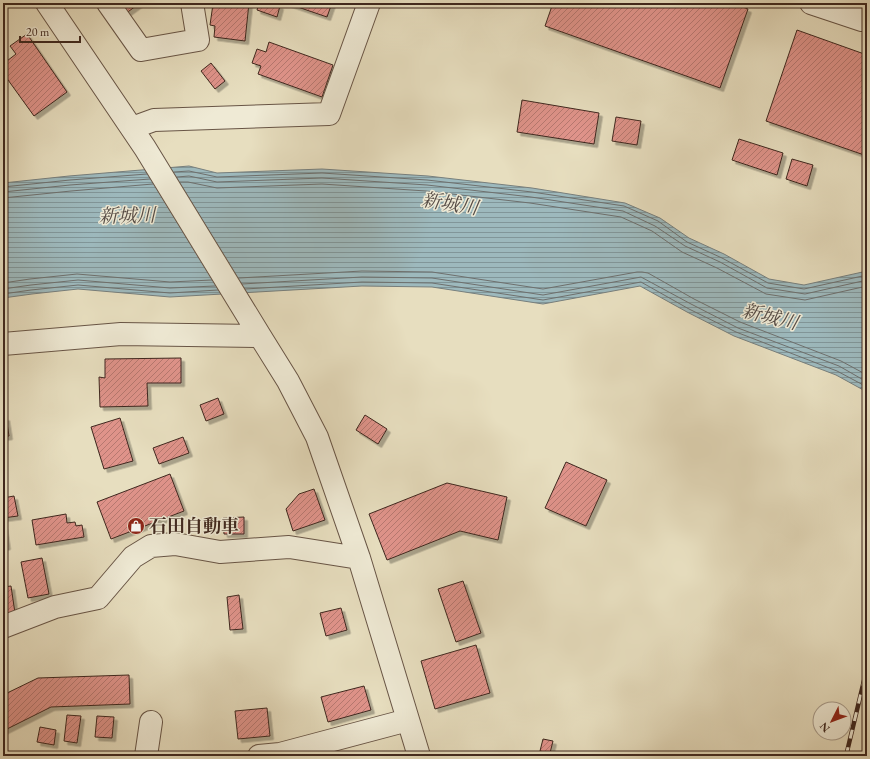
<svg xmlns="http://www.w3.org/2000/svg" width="870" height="759" font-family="'EB Garamond','Noto Serif JP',serif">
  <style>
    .water { fill: url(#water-rules); stroke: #777f7d }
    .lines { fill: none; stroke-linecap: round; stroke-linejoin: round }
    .shore { stroke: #6e706e; stroke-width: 1 }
    .building { fill: url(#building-hatch); stroke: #3e271e; filter: url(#shadow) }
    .minor-casing { stroke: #685546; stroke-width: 24 }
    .minor { stroke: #efead5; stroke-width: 22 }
    .rail-casing { stroke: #3e271e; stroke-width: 4.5 }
    .rail { stroke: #efead5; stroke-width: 3; stroke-dasharray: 9; stroke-linecap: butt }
    .labels { text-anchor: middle; stroke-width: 3; stroke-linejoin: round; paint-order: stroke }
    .poi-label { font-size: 18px; font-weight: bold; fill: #3e271e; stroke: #efead5; text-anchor: start }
    .water-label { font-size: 19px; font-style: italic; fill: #564c46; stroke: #efead5 }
  </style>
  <defs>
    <pattern id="water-rules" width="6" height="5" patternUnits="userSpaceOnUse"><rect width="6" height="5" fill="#9db9bd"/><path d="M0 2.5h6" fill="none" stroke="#819699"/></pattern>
    <pattern id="building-hatch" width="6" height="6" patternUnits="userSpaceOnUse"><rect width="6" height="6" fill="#df938a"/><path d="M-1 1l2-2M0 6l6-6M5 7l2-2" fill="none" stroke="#b67870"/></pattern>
    <filter id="shadow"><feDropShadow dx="3.5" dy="3.5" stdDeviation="0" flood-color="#0004"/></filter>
  </defs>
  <rect width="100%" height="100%" fill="#e7debf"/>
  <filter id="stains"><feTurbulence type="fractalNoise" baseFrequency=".005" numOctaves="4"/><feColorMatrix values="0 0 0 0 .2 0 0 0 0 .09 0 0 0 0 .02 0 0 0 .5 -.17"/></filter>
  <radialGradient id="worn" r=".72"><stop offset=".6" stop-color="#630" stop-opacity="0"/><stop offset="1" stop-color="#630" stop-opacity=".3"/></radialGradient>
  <path class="water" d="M189 166 217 173 322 169 428 176 532 188 625 203 660 218 689 238 724 254 769 279 804 285 867 271V392L836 375 734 336 687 312 640 286 543 304 432 287 362 286 170 297 78 289 32 294 3 298V183L69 176Z"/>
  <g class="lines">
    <path class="shore" d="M174 172 189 171 217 177 322 173 427 180 532 192 624 206 658 221 687 242 722 258 768 283 804 289 867 275
      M177 177 189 176 217 182 322 178 427 185 531 197 623 211 655 226 685 246 720 262 767 288 805 294 867 280
      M180 182H188L217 188 322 184 426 191 530 203 621 217 652 231 682 252 717 268 766 294 805 300 867 286
      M3 187 70 180 147 174
      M3 192 70 185 150 179
      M3 198 71 191 153 184
      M239 278 362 271 432 272 543 289 637 272H642L648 273 694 299 740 322 841 361 867 375
      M3 283 30 279 77 274 170 282 212 280
      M242 284 362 277 432 278 543 295 641 277 691 304 738 328 839 366 867 382
      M3 289 31 285 78 280 170 288 215 286
      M245 289 362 282 432 283 543 300 641 282 689 309 736 332 837 371 867 387
      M3 294 31 290 78 285 170 293 218 290"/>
  </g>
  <path class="building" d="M117 3H140L125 14Z
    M218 3H249L245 41 214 37 215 26 210 25 213 4 218 5Z
    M259 3H270L280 6 277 17 257 10Z
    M286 3H332L327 17Z
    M553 3H732L748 9 720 88 545 26Z
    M797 30 867 55V99L865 104H867V156L766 121Z
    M27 34 67 92 34 116 3 73V64L16 54 10 46Z
    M269 42 333 65 322 97 258 74 261 66 252 63 257 49 266 52Z
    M211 63 225 81 215 89 201 71Z
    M522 100 599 113 594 144 517 132Z
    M616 117 641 121 637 145 612 141Z
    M739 139 783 153 777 175 732 160Z
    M792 159 813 165 807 186 786 179Z
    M181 358V383H147L148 406 100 407 99 377 105 378V359Z
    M218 398 224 414 206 421 200 405Z
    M365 415 387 429 378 444 356 430Z
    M6 417 9 436 3 437V418Z
    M120 418 133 461 104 469 91 427Z
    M183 437 189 453 159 464 153 448Z
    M566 462 607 480 586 526 545 508Z
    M170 474 184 511 111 539 97 502Z
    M447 483 507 497 498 540 460 531 387 560 369 514Z
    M314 489 325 520 293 531 286 509 299 494Z
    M14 496 18 516 3 518V498Z
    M66 514 67 523 75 522 76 526 82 525 84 537 36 545 32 520Z
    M244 517V534H224L223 518Z
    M3 526H4L7 546 3 547Z
    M42 558 49 594 28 598 21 562Z
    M463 581 481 633 456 642 438 589Z
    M11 586 15 613 3 615V587Z
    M239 595 243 629 230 630 227 597Z
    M341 608 347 630 326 636 320 613Z
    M476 645 490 693 435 709 421 661Z
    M129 675 130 704 51 707 3 731V695L38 678Z
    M364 686 371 710 328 722 321 697Z
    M267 708 270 736 238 739 235 711Z
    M67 715 81 716 77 743 64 741Z
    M97 716 114 717 112 738 95 737Z
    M40 727 56 730 54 745 37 742Z
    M543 739 553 741 550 753 540 751Z"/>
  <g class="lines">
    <g class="minor-casing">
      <path id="minor" d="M47 3 145 148 260 336 288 381 317 437 359 558 419 756
        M108 3 141 50 198 40 192 3
        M811 3 862 20 867 3
        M132 128 154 120 329 114 369 3
        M3 344 121 334 260 336
        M3 627 55 607 98 598 133 557 151 546 175 544 220 552 289 547 359 558
        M146 756 151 722
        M259 756 280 754 408 720"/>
    </g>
    <use href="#minor" class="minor"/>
    <g class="rail-casing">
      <path id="rail" d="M846 756 867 668"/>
    </g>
    <use href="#rail" class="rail"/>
  </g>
  <defs>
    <g id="shop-disc" transform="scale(0.9)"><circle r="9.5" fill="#8f2418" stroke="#efead5"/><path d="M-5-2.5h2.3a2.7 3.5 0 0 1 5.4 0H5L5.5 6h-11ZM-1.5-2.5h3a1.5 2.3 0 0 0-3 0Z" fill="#fff"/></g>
  </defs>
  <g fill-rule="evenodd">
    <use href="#shop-disc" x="136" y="526"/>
  </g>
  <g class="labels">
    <g class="poi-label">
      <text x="149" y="532">石田自動車</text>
    </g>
    <g class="water-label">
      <text transform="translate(450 203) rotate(9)" y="7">新城川</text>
      <text transform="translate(127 215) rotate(-1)" y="7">新城川</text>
      <text transform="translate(770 316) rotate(14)" y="7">新城川</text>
    </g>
  </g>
  <rect width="870" height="759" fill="none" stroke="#e7debf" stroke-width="16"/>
  <rect x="4" y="4" width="862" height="751" fill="none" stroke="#3e271e" stroke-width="2"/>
  <rect x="8" y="8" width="854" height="743" fill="none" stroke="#3e271e"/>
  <g transform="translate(832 721) rotate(228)"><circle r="19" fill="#efead5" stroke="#a89c8c"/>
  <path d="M0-3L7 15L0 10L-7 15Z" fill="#8f2418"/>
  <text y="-6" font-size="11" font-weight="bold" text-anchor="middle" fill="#3e271e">N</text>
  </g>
  <path d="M20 36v6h60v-6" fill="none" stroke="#3e271e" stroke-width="2"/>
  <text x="26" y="36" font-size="12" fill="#3e271e" stroke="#efead5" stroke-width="3" paint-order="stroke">20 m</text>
  <rect width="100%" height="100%" filter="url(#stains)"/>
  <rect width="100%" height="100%" fill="url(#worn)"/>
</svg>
